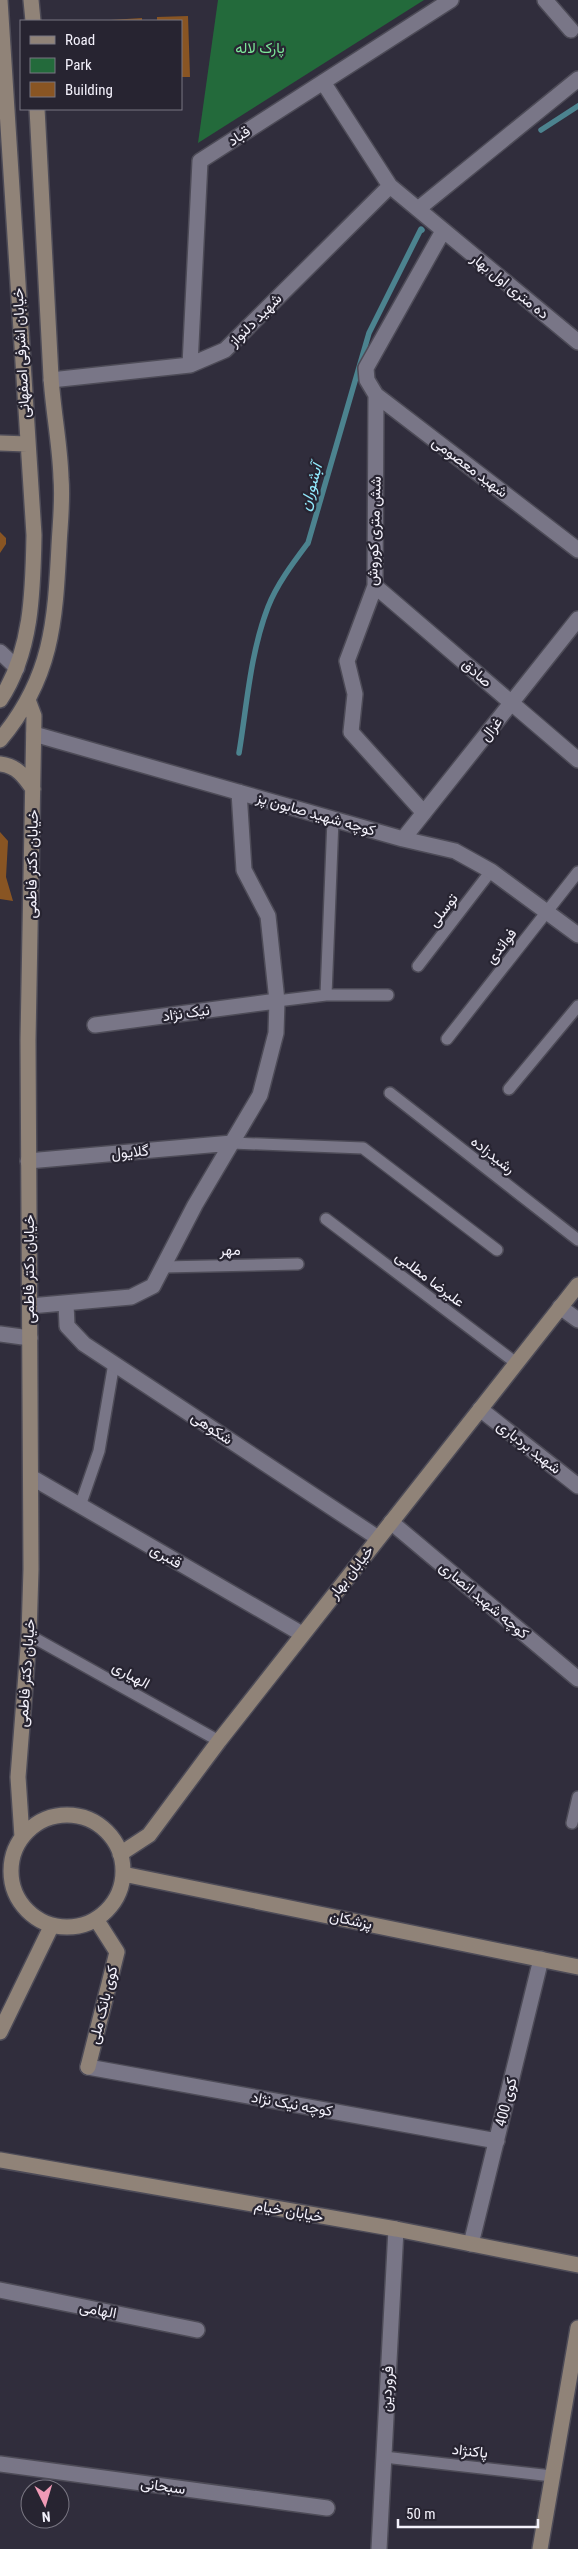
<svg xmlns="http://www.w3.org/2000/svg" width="578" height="2549" font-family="'Roboto Condensed',Vazirmatn,sans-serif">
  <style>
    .green { fill: #236a3b }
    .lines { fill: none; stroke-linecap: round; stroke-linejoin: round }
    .stream { stroke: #4c838f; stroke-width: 5.5 }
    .building { fill: #895523 }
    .lane-casing { stroke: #4d4b57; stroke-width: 14 }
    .street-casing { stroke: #4d4b57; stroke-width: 18 }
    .secondary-casing { stroke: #4d4b57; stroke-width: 18 }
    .lane { stroke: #797687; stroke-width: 11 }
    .street { stroke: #797687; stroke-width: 15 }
    .secondary { stroke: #908378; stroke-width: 15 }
    .labels { text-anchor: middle; stroke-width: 4.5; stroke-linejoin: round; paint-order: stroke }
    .park-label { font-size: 15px; fill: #7ce799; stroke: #272431 }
    .street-label { font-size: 15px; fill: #f3f1fb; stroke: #272431 }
    .water-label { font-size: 16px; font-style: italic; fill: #92eafd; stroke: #272431 }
  </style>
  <rect width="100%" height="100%" fill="#302d3c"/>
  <path class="green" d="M218 0H424L198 143Z"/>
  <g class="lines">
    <path class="stream" d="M541 130 578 106
      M239 753C247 705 250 654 268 607 277 584 293 563 308 543L369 333 421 229 422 230"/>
  </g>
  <path class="building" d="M188 16 190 77H181V21H157V17Z
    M142 18V21H111L110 20Z
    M0 532 6 538V544L0 553Z
    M0 832 8 841 6 877 13 901 0 899Z"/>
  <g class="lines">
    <g class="lane-casing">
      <path id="lane" d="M418 966 491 871
        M326 995 333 819
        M277 1001 326 995H388
        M447 1039 578 872
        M509 1089 578 1006
        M390 1093 578 1240
        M232 1143 363 1148 497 1250
        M326 1219 516 1363
        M163 1267 298 1264
        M80 1506 99 1451 114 1363
        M29 1635 219 1741
        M572 1823 578 1797
        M384 2457 552 2476"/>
    </g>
    <g class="street-casing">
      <path id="street" d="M545 0 571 30
        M323 82 390 186 578 342
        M418 209 578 79
        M443 231 366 368 367 380 376 395 578 550
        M190 365 200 161 451 0
        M51 380 190 365 225 350 390 186
        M376 395 375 586 347 661 355 694 351 732 424 813
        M375 586 578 760
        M0 652 17 668
        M34 734 403 839 455 851 491 871 578 935
        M403 839 578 619
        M95 1025 277 1001
        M28 1161 232 1143
        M66 1303 67 1326 84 1344 378 1538
        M30 1306 131 1297 153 1286 195 1205 260 1095 276 1033 277 1001 268 916 244 870 239 792
        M560 1307 578 1320
        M0 1334 30 1338
        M480 1409 578 1486
        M31 1477 302 1634
        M391 1522 578 1679
        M88 2067 497 2141
        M471 2244 541 1959
        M0 2290 197 2330
        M0 2464 327 2508
        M379 2549 396 2229"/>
    </g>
    <g class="secondary-casing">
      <path id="secondary" d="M0 0 34 535C33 591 32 652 0 700
        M31 0 33 21
        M0 443 27 444
        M0 740C52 678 55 623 59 546 60 524 63 501 61 478 60 444 53 411 51 377 46 287 42 198 37 109
        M0 764C17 766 24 776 33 789
        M11 1871a56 56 0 1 1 112 0a56 56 0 1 1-112 0Z
        M22 1837 18 1777 29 1635 31 1569 28 1040 34 716 28 700
        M120 1854 149 1835 219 1741 578 1285
        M123 1874 578 1967
        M0 2032 52 1925
        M88 2067 117 1952 96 1919
        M0 2160 396 2229 578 2265
        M540 2549 578 2328"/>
    </g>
    <use href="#lane" class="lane"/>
    <use href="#street" class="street"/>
    <use href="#secondary" class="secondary"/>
  </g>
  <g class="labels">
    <g class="park-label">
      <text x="260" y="53">پارک لاله</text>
    </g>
    <g class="street-label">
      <text transform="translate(239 136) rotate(-33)" y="5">قباد</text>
      <text transform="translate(510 286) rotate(39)" y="5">ده متری اول بهار</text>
      <text transform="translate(255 320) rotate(-45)" y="5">شهید دلنواز</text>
      <text transform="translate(21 353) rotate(-93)" y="5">خیابان اشرفی اصفهانی</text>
      <text transform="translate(470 467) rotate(37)" y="5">شهید معصومی</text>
      <text transform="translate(374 531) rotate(-88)" y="5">شش متری کوروش</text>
      <text transform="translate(477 673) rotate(41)" y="5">صادق</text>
      <text transform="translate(491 729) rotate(-52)" y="5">غزال</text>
      <text transform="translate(316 814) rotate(16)" y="5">کوچه شهید صابون پز</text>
      <text transform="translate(32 864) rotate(-89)" y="5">خیابان دکتر فاطمی</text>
      <text transform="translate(443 910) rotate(-52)" y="5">توسلی</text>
      <text transform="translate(501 946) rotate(-52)" y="5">فوائدی</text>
      <text transform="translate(186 1013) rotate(-8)" y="5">نیک نژاد</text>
      <text transform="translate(130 1152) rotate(-5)" y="5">گلایول</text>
      <text transform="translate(493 1155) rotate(38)" y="5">رشیدزاده</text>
      <text transform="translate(230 1250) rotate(-1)" y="5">مهر</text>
      <text transform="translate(29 1269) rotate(-90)" y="5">خیابان دکتر فاطمی</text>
      <text transform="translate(430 1279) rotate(37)" y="5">علیرضا مطلبی</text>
      <text transform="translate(212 1428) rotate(34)" y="5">شکوهی</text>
      <text transform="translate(529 1447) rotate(38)" y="5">شهید بردباری</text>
      <text transform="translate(166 1556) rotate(30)" y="5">قنبری</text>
      <text transform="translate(351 1572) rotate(-52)" y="5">خیابان بهار</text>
      <text transform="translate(484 1600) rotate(40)" y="5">کوچه شهید انصاری</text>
      <text transform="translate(26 1673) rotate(-86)" y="5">خیابان دکتر فاطمی</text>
      <text transform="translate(131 1675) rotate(29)" y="5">الهیاری</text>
      <text transform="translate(351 1920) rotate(12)" y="5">پزشکان</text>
      <text transform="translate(103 2005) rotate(-76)" y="5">کوی بانک ملی</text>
      <text transform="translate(506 2102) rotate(-76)" y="5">کوی 400</text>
      <text transform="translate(292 2104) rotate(10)" y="5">کوچه نیک نژاد</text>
      <text transform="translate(289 2211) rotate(10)" y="5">خیابان خیام</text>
      <text transform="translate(98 2310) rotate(11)" y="5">الهامی</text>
      <text transform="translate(387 2389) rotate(-87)" y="5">فروردین</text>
      <text transform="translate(470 2451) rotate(6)" y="5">پاکنژاد</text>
      <text transform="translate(163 2486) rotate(8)" y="5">سبحانی</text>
    </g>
    <g class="water-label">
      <text transform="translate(310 487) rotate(-74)" y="6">آبشوران</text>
    </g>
  </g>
  <rect x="20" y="20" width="162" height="90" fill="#272431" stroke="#797682"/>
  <rect x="30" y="36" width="25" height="8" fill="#908378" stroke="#797682"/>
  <text x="65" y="45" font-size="15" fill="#f3f1fb">Road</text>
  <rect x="30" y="58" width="25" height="15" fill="#236a3b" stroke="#797682"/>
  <text x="65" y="70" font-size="15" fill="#f3f1fb">Park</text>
  <rect x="30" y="82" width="25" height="15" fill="#895523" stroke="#797682"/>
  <text x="65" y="95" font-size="15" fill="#f3f1fb">Building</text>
  <g transform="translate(45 2504) rotate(175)"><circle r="24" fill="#272431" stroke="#797682"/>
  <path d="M0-4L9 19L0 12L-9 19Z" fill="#f09ab6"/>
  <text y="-8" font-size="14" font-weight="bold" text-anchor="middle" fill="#f3f1fb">N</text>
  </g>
  <path d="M398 2519v8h140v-8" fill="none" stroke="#f3f1fb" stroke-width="2.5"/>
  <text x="406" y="2519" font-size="15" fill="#f3f1fb" stroke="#272431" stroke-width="4" paint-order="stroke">50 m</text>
</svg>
